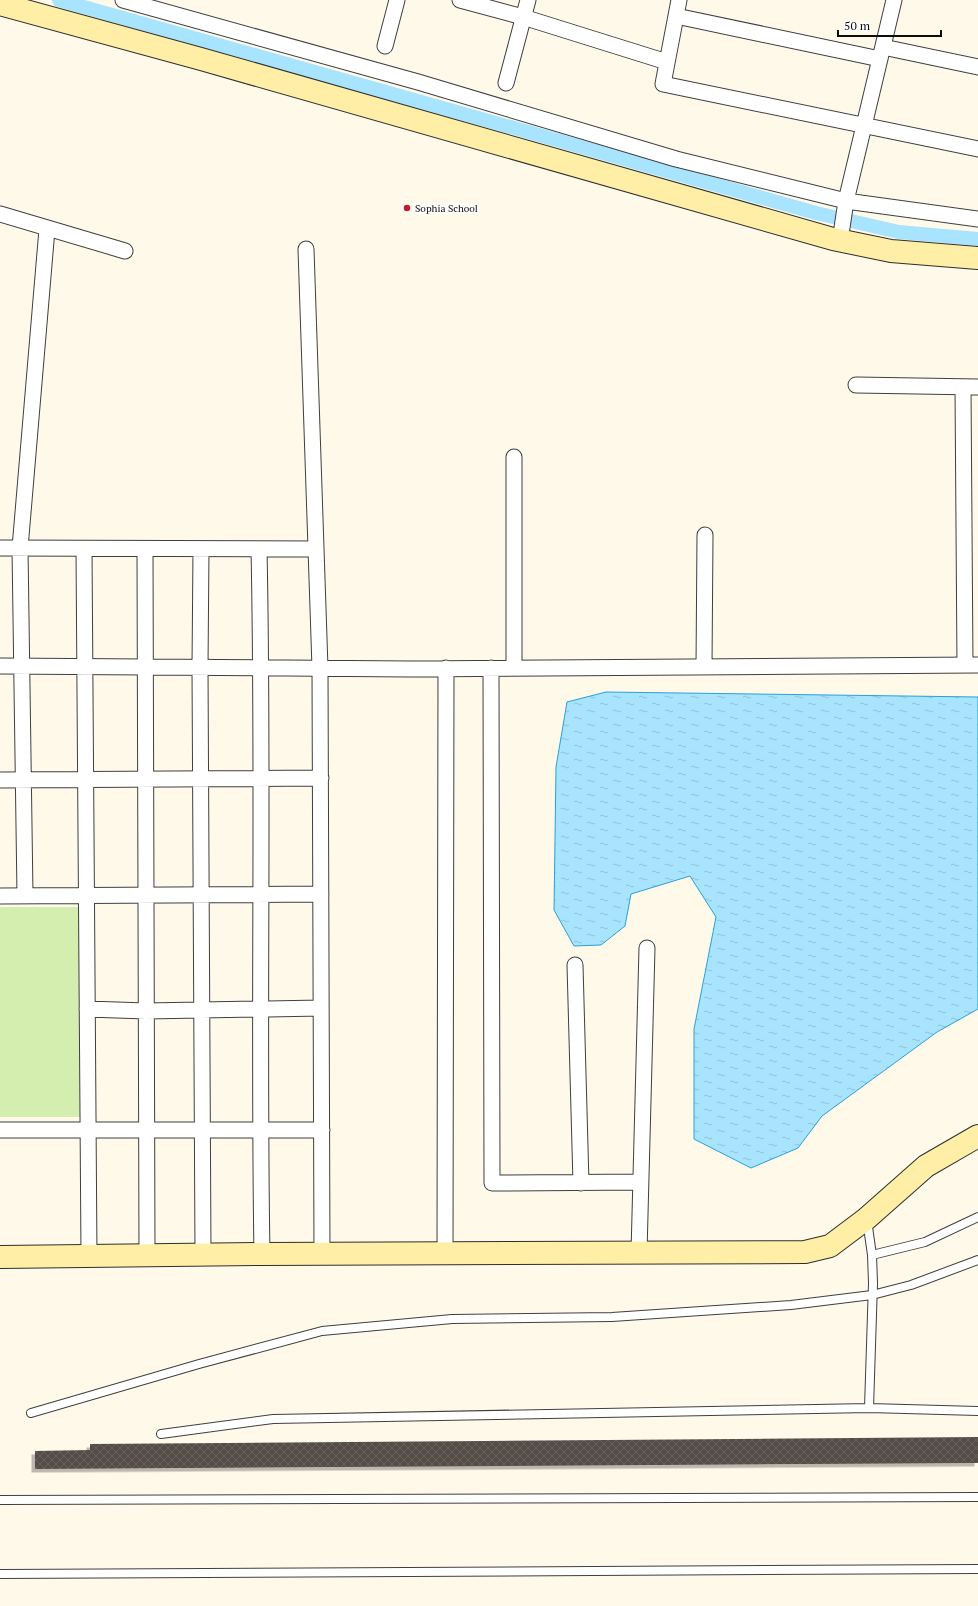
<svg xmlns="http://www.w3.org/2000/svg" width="978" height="1606" font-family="'PT Serif',serif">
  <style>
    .park { fill: #d4eeb0 }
    .water { fill: url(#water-ripples); stroke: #27a1dc }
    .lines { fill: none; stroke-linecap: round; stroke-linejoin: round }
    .canal { stroke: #a8e4fd; stroke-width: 14 }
    .building { fill: url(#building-cross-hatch); filter: url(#shadow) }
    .lane-casing { stroke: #3f3f3f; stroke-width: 10 }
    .street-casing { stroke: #3f3f3f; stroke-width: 17 }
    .secondary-casing { stroke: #2e2e2e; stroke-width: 24 }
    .lane { stroke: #fff; stroke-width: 8 }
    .street { stroke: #fff; stroke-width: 15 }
    .secondary { stroke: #ffeea5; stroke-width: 22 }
    .poi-dot { fill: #ca152b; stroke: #fff; stroke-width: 1.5 }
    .labels { text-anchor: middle; stroke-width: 4; stroke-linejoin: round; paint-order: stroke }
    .poi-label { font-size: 10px; fill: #0c0c0c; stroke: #fff; text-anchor: start }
  </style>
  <defs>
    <pattern id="water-ripples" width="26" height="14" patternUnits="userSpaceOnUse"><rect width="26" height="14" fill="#a8e4fd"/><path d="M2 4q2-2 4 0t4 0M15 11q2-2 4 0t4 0" fill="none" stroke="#8fc2d8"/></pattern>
    <pattern id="building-cross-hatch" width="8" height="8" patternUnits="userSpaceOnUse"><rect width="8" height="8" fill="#554b47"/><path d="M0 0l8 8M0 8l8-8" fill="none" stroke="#68605d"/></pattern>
    <filter id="shadow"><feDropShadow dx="-3.5" dy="3.5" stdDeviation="0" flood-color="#0004"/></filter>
  </defs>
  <rect width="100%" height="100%" fill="#fff9ea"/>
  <path class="park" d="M0 907H90V1117H0Z"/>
  <path class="water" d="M606 692 978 697V1009L937 1032 822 1116 798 1148 751 1168 694 1139V1029L716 917 690 876 631 894 625 926 601 945 574 946 554 910 556 767 567 702Z"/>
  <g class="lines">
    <path class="canal" d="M59 0 816 213 899 232 978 239"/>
  </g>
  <path class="building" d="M978 1437V1463L35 1469V1451L90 1450V1444Z"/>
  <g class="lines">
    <g class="lane-casing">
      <path id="lane" d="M867 1220 872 1255 873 1283 869 1408
        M872 1255 925 1242 978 1217
        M31 1413 199 1364 322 1331 452 1319 612 1317 791 1305 872 1295 911 1285 978 1260
        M161 1434 273 1419 869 1408 978 1411
        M0 1500 978 1497
        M0 1574 978 1569"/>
    </g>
    <g class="street-casing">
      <path id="street" d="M123 0 418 82 676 159 846 201 978 219
        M460 0 523 17 667 62
        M679 0 663 84 978 149
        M676 16 880 59
        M385 46 397 0
        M883 47 978 67
        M506 83 528 0
        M0 214 125 251
        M840 241 846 201 894 0
        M306 249 320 668 322 1254
        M856 385 978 387
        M963 387 965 665
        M0 548 316 549
        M84 549 89 1257
        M145 549 147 1255
        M201 549 200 667 203 1255
        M259 549C264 784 258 1019 262 1254
        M0 666 411 669 978 665
        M704 667 705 535
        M491 668 492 1183 640 1182
        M514 668V457
        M0 780 321 778
        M25 895 20 548 47 229
        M0 896 321 894
        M575 965 581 1183
        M87 1009 146 1011 321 1008
        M0 1130H322
        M445 1253 446 668
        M639 1253 647 948"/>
    </g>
    <g class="secondary-casing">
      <path id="secondary" d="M0 4 201 59 833 239 891 251 978 258
        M0 1257 262 1254 805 1252 830 1246 866 1219 926 1166 978 1136"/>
    </g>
    <use href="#lane" class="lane"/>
    <use href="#street" class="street"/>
    <use href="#secondary" class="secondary"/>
  </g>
  <circle class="poi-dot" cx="407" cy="208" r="4"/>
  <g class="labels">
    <g class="poi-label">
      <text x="415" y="212">Sophia School</text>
    </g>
  </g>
  <path d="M838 30v6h103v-6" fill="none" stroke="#0c0c0c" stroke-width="2"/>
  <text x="844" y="30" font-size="12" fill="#0c0c0c" stroke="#ffffff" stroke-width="3" paint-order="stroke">50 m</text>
</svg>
